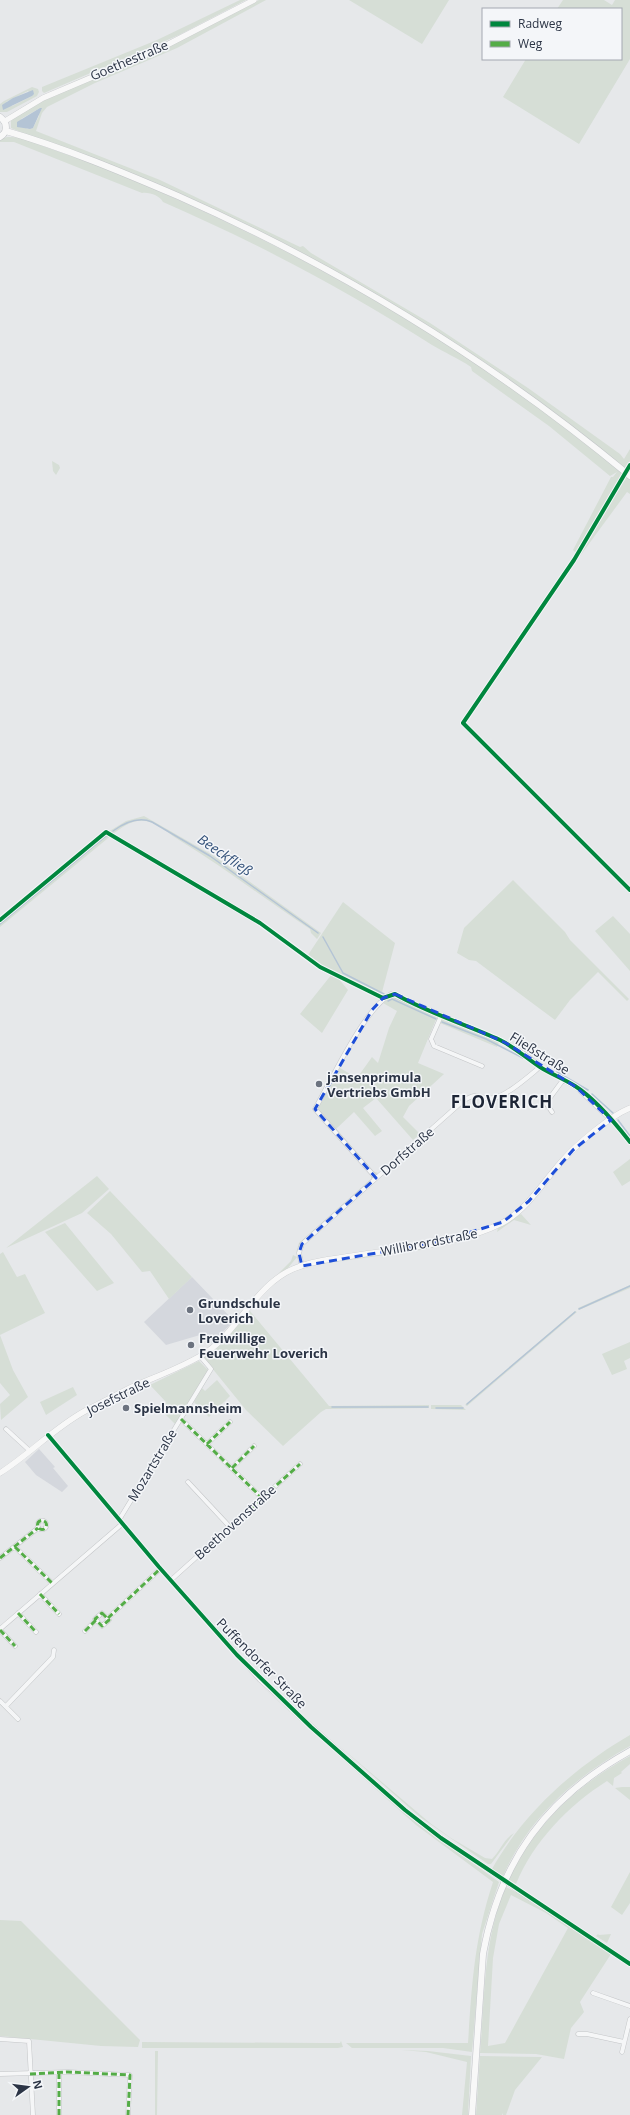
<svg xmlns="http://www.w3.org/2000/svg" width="630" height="2115" font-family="'Open Sans',sans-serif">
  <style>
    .built { fill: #d4d7dd }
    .green { fill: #d6ded6; fill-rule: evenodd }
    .water { fill: #b4c4d5 }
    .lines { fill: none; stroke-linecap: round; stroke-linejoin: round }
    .stream { stroke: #b4c4d5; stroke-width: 1.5 }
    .street-casing { stroke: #c4c6c8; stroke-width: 5 }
    .secondary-casing { stroke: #c4c6c8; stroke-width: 6 }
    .primary-casing { stroke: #c2c5c8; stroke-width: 7 }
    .street { stroke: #f5f6f7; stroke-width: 4 }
    .secondary { stroke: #f8f8f8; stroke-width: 5.5 }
    .primary { stroke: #f8f8f8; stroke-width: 6 }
    .street-bridge-casing { stroke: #c4c6c8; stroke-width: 5; stroke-linecap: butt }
    .street-bridge { stroke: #f5f6f7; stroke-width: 4 }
    .quiet { stroke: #54ac47; stroke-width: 3; stroke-dasharray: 6 3; stroke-linecap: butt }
    .cycleway-casing { stroke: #f4f6f9; stroke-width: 6 }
    .cycleway { stroke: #00873e; stroke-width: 4 }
    .marked { fill: none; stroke: #1d4ed8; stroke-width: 3; stroke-dasharray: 8 5; stroke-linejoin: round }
    .poi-dot { fill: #6c737f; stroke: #f4f6f9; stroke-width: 1.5 }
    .labels { text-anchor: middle; stroke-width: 3; stroke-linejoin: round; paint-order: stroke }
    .street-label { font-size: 13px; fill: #2b3445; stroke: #f4f6f9 }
    .poi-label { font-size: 13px; font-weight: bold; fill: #2b3445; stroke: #f4f6f9; text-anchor: start }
    .water-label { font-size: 14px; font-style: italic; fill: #34527a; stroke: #f4f6f9 }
    .district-label { font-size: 17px; font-weight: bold; letter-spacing: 1px; fill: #1d2536; stroke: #f4f6f9 }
  </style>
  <rect width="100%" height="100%" fill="#e6e8ea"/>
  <path class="built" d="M192 1277 234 1321 209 1345 200 1335 166 1345 144 1322Z
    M39 1449 55 1467 53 1468 68 1486 62 1492 36 1475 25 1462Z"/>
  <path class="green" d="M240 0H246L179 35 44 93 42 91V87L157 40Z
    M259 0H266L177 48 95 83 47 107 42 113 36 131 160 180 300 247 303 246 311 253 430 323 528 388 620 454 624 459 630 449V461L625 469 522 390 462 348 254 229 11 128V121C34 98 73 87 102 74 155 51 208 28 259 0ZM40 108 39 116 33 128 27 129 21 119Z
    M349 0H449L422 44Z
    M563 0H604L612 5 615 0H630V59L579 144 503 97 526 59H621V9H557Z
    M177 37 176 39 45 94Z
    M32 87 38 89 39 92 37 96 7 112H0V104L4 101ZM28 91 32 96 12 106 6 102Z
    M7 137C21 136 35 143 48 148 71 156 95 164 118 174 245 226 366 290 481 367 530 399 576 437 623 473L576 553 573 550 611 477H613L617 472 610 476 549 426 472 371 471 367C458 358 445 353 432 345 346 290 257 243 163 202 160 196 150 192 142 193L14 142H0V140Z
    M52 461 59 465 60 468 56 475 53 471Z
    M626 475 630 478V494L627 492 580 556 579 554Z
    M463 725 561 823 563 827 462 726Z
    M144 816 214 856 321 933 317 939 311 933 310 929C266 900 225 868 179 840 169 834 157 822 145 821 133 819 120 828 112 835L108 832 126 821Z
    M105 834 109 837 107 839 0 927V921Z
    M513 880 565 932 570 940 629 999 627 1001 598 972 570 1000 555 1020 476 961 469 960 457 953 464 928Z
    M343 902 395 943 381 996 321 966 308 957V955Z
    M613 916 630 934V971L595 931Z
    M332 974 338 978 348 990 322 1033 300 1014Z
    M391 997H397L437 1017 418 1063 444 1074 409 1106 403 1117 420 1134 413 1140 376 1098 363 1108 382 1131 375 1136 354 1112 336 1129 373 1171 378 1173 375 1176 320 1113 318 1108 340 1068 357 1078 372 1057 378 1063 389 1028 397 1011 383 1003Z
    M443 1019 499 1042 497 1047 440 1023Z
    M630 1159V1181L622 1186 613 1172Z
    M371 1175 372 1178V1180L301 1243 296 1253 299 1243 371 1179Z
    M97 1176 109 1189 82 1213 6 1248Z
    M110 1191 192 1277 169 1299 150 1271 142 1272 111 1234 87 1213Z
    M521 1214 531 1225 514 1220 497 1232 498 1228Z
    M65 1223 114 1283 97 1291 45 1232Z
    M434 1245 435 1247 421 1250 313 1265Z
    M3 1252 17 1277 25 1274 45 1313 0 1335 13 1370 28 1397 1 1420 0 1404 10 1395 0 1383V1254Z
    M293 1255 297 1257 288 1268 278 1274 291 1261Z
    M630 1285V1288L579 1310 578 1308Z
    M250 1311 329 1406 429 1405V1408L326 1409 321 1412 283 1446 246 1410 203 1357 225 1339Z
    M575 1311 577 1312 467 1406 465 1405Z
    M630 1342V1358L624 1361 627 1369 612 1375 602 1354Z
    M199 1361 208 1370 175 1424 159 1408 166 1402 150 1385Z
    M217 1380 230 1396 209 1417 194 1402 202 1388 205 1391Z
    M73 1387 77 1395 46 1415 40 1402Z
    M431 1405H461L466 1410 431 1409Z
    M259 1684 416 1822 499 1882 482 1934 472 2052 443 2048H352L346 2043H468C472 1984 474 1940 493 1882L416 1825Z
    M630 1735V1746C575 1777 529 1817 503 1876L492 1869C523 1813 575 1767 630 1735Z
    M337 1744 430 1823 451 1838 485 1858 492 1859C500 1851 504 1839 514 1833L491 1864H488L420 1817Z
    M630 1756V1764L621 1772 622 1773 614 1778 613 1786 607 1781C569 1805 533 1842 516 1884L509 1880C534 1825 577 1785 630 1756Z
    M622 1787H630V1800L615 1788Z
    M630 1872V1903L622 1915 611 1907Z
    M506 1887 524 1896 611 1954 580 2002 584 2012 571 2028 564 2059 536 2054 480 2053C485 1996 483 1940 506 1887ZM511 1895 546 1913 568 1928 505 2043 488 2046 493 1958 499 1924Z
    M0 1920 21 1921 140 2040 138 2047 101 2046 0 2036Z
    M598 1934 599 1935 611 1934 607 1943 596 1936Z
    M341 2041 343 2047 338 2048H142V2042L322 2043H340Z
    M401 2050 428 2051 471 2056 468 2115H462L467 2062 426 2052Z
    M155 2051H158L157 2115H155Z
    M480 2056 542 2057 515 2090 506 2115H503V2113L502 2115H476Z"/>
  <path class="water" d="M33 90 34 94 32 96 3 110 2 105 13 98Z
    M40 108H42L33 128 30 129 17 127V122Z"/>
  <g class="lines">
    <path class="stream" d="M113 831C124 823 138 816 152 822L210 856 318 933
      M0 924 106 836
      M323 937 343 973 384 994
      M388 1001 392 999 436 1019
      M442 1022 486 1039 523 1058
      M557 1072 588 1090
      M592 1094 613 1113
      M618 1120 630 1136
      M579 1309 630 1286
      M467 1404 575 1312
      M332 1407H428
      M436 1408H463"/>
    <g class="street-casing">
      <path id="street" d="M441 1016 431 1039 434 1046 482 1066
        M552 1112 546 1103 563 1080
        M376 1178 315 1109C332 1079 364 1009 391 994L506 1043 526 1055 540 1067 576 1087 611 1120
        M302 1266 299 1253 302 1244 463 1101C480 1090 478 1100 493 1098 506 1097 530 1075 540 1067
        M181 1419 261 1497
        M6 1429 30 1451
        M48 1435 159 1567 260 1680 405 1810 441 1838 493 1873
        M207 1444 230 1422
        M232 1468 254 1446
        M188 1482 230 1527
        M119 1520 211 1369 200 1356
        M37.5 1525a4.5 4.5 0 1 1 9 0a4.5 4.5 0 1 1-9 0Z
        M15 1547 52 1583
        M0 1558 38 1528
        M171 1580 300 1464
        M40 1594 59 1614
        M18 1613 36 1632
        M102 1613 109 1620 102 1626 95 1619Z
        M108 1618 160 1569
        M0 1629 122 1524
        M0 1630 15 1646
        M85 1631 96 1620
        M0 1701 18 1719
        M6 1706 53 1657 54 1650
        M519 1891 630 1964
        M593 1993 630 2006
        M578 2034H587L624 2042
        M0 2039 29 2041 33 2115
        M622 2052 630 2019
        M0 2074 68 2072 130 2075 128 2115
        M59 2115V2073"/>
    </g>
    <g class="secondary-casing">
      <path id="secondary" d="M5 121 43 98 161 48 254 0
        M0 1473C30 1454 54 1428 85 1411 101 1403 116 1395 132 1387 157 1376 184 1367 207 1352 239 1329 256 1285 293 1269 312 1261 332 1259 352 1256 401 1248 457 1246 502 1223 528 1209 543 1182 562 1161 576 1145 610 1116 630 1108"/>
    </g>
    <g class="primary-casing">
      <path id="primary" d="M0 117C8 123 8 132 0 137
        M6 131C65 148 122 172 178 196 340 268 493 362 630 476
        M472 2115 483 1954C500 1860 547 1797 630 1751"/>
    </g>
    <use href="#street" class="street"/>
    <use href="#secondary" class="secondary"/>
    <use href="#primary" class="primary"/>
    <g class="street-bridge-casing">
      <path id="street-bridge" d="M493 1873 519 1891"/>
    </g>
    <use href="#street-bridge" class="street-bridge"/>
    <path class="quiet" d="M181 1419 261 1497
      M207 1444 230 1422
      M232 1468 254 1446
      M37.5 1525a4.5 4.5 0 1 1 9 0a4.5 4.5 0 1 1-9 0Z
      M230 1527 300 1464
      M15 1547 52 1583
      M0 1558 38 1528
      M40 1594 59 1614
      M18 1613 36 1632
      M102 1613 109 1620 102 1626 95 1619Z
      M108 1618 160 1569
      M0 1630 15 1646
      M85 1631 96 1620
      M30 2074 68 2072 130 2075 128 2115
      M59 2115V2073"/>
    <g class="cycleway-casing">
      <path id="cycleway" d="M630 465 574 560 463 723 630 890
        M0 920 106 832 260 923 320 967 383 998 395 994C428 1013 465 1024 500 1040 516 1048 526 1058 540 1067 551 1074 564 1079 575 1086 594 1098 616 1124 630 1142
        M48 1435 159 1567 237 1655 311 1727 405 1810 441 1838 630 1964"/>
    </g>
    <use href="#cycleway" class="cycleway"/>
  </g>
  <path class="marked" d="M395 994 506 1043 576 1087 611 1120 573 1150 529 1201 503 1222 439 1242 302 1266 299 1253 302 1244 376 1178 315 1109 372 1010 383 998Z"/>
  <g class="poi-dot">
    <circle cx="319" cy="1084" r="4"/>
    <circle cx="190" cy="1310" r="4"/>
    <circle cx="191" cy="1345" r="4"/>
    <circle cx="126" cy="1408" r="4"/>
  </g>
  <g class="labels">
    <g class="street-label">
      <text transform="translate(129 60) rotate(-23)" y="5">Goethestraße</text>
      <text transform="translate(540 1053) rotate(32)" y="5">Fließstraße</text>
      <text transform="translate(407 1151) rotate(-41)" y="5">Dorfstraße</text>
      <text transform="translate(429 1242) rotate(-11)" y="5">Willibrordstraße</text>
      <text transform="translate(118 1396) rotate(-26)" y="5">Josefstraße</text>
      <text transform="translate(152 1465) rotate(-59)" y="5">Mozartstraße</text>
      <text transform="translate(235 1522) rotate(-42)" y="5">Beethovenstraße</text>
      <text transform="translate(262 1663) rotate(45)" y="5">Puffendorfer Straße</text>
    </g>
    <g class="poi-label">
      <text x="327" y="1082">jansenprimula<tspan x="327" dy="15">Vertriebs GmbH</tspan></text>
      <text x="198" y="1308">Grundschule<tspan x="198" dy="15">Loverich</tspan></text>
      <text x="199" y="1343">Freiwillige<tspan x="199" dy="15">Feuerwehr Loverich</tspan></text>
      <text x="134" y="1413">Spielmannsheim</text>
    </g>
    <g class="water-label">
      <text transform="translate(225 855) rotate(34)" y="5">Beeckfließ</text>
    </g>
    <g class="district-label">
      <text x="502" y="1108">FLOVERICH</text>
    </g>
  </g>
  <rect x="482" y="8" width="140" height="52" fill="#f4f6f9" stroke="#a4a8b1"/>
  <rect x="490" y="21" width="20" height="6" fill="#00873e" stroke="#a4a8b1"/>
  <text x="518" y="28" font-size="12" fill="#2b3445">Radweg</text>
  <rect x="490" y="41" width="20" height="6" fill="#54ac47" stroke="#a4a8b1"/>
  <text x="518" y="48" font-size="12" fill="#2b3445">Weg</text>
  <g transform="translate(28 2087) rotate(76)" stroke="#f4f6f9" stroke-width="3" paint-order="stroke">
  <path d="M0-3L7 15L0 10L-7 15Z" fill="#2b3445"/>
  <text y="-6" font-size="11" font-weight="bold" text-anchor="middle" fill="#2b3445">N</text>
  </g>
</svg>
